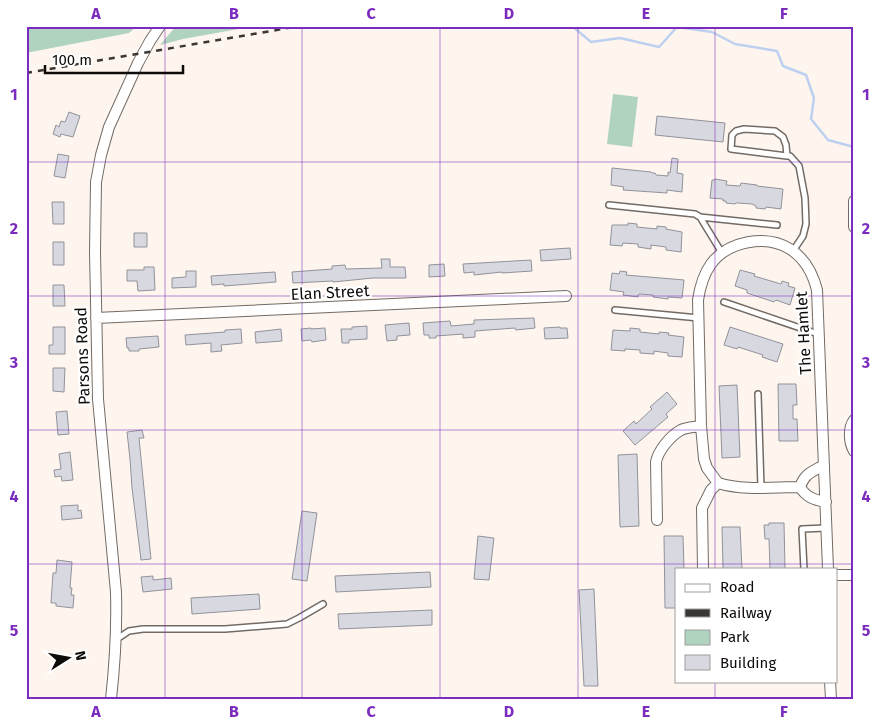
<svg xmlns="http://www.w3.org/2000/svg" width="880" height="725" font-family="'Fira Sans',sans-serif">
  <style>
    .green { fill: #b0d3bf }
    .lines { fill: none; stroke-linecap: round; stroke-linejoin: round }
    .stream { stroke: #bed0f0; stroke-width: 2.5 }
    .building { fill: #d8d8e1; stroke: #92929b }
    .service-casing { stroke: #726b65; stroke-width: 8 }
    .minor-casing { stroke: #726b65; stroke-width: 12 }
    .service { stroke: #fff; stroke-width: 5 }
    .minor { stroke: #fff; stroke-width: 10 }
    .rail { stroke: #3a3633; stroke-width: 2.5; stroke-dasharray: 6 6; stroke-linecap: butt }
    .grid { fill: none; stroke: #7b2cbf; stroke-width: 1; stroke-opacity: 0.55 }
    .labels { text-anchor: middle; stroke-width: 4.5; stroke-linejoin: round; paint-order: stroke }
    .street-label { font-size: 16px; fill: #0e0b09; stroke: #fff }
    .neatline { fill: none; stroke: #7b2cbf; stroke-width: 2 }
    .grid-label { font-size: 16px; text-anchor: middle; font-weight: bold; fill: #7b2cbf }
  </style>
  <rect width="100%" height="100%" fill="#fef5ee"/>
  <path class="green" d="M26 26H137L129 33 26 53Z
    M176 26H255L183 39 160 45Z
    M613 94 638 97 632 147 607 144Z"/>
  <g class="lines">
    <path class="stream" d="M572 26 591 42 620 38 659 47 677 27 712 32 735 44 777 51 783 66 806 75 814 98 811 119 828 140 854 147"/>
  </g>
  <path class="building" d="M69 112 80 116 73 137 61 134 60 137 53 134 56 125 59 127 61 121 65 122Z
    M657 116 725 123 723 142 655 135Z
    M58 154 69 156 65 178 54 176Z
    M672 158 678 159 677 173 683 174 682 192 667 190V193L623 190 624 187 611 185 612 168 651 172 652 173H655L656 175 668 176V172L670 173Z
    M715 179 727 181 726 185 740 186 741 183 757 185V186L783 189 781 209 766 207 765 209 756 208V206L752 204 738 203H736L735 204 726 203V201H723V199L710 198 712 180H715Z
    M52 202H64V224H53Z
    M628 223 637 224V227L657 229V226L666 227V229L682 232 681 252 666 250V247L651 245V249L638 247V244L623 243 622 246 610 245 612 225H628Z
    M134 233H147V247H134Z
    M53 242H64V265H53Z
    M570 248 571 259 541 261 540 250Z
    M381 259H390V267H405L406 278H373L333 282V281L293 283 292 272 332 269V266L345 265 346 269 382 268Z
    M531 260 532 271 502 273V272L474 275V272L464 273 463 264Z
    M444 264 445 276 429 277V265Z
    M144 267H154L155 290 138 291 137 281H127V270H144Z
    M740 270 755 274 754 276 781 284 782 281 789 283 788 286 795 288 790 305 776 300 774 302 747 293V290L735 286Z
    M186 271H196V287L172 288V278L186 277Z
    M620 271 627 272 626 275 684 280 682 298 668 297V299L653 297V295L639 294 638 297 623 295 624 292 610 290 612 273 619 274Z
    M275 272 276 282 224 286V284L212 285 211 276Z
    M53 285H64L65 306H53Z
    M534 318 535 328 516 330 515 328 475 331V337L463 338V334L436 336V338H429V335H424L423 323 450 321 451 326 474 324V320Z
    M409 323 410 335 397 336V340L387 341 385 325Z
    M367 326V339L349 340V343H342L341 329H352V327Z
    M53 327H65V354H49V345H53Z
    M560 327V328H567L568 338 545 339 544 328Z
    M730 327 783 344 777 362 762 357 763 355 738 347 737 349 724 345Z
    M311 328V329L325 328 326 340 312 342 311 340 302 341 301 329Z
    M630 328 640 329V332L659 334V332L669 333 668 335 684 337 682 357 668 356V353L654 351V354L640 353V350L625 349V351L611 350 613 330 630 331Z
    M241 329 242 343 221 345 222 351 211 352V343L186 345 185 335 225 332V330Z
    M281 329 282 341 256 343 255 332Z
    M158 336 159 347 139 349V351H129V348H127L126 338Z
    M53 368H65L64 392 53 391Z
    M778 384H796L797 405H793V419H797L798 441H779Z
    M737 385 740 457 722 458 719 386Z
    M667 392 677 404 666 414 668 417 635 445 623 431 634 421 636 424 652 409 650 407Z
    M67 411 69 434 58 435 56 412Z
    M142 430 144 438H139L151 559 141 560 132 488 130 459 127 432Z
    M70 452 73 480 62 481 61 476 55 477 54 470 61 469 59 454Z
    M637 454 639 526 620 527 618 455Z
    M78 505V511L81 510 82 518 62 520 61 506Z
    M302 511 317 513 307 581 292 579Z
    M769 523H784L785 569H770L769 539H765L764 525H769Z
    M722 527H740L742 569H723Z
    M478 536 494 538 489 580 474 579Z
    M664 536H683L684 569H676V608H665Z
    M57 560 72 562 70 588H72L71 595H74L73 608 56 606V603H51L53 573H56Z
    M430 572 431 587 336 592 335 576Z
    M153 576V580L171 578 172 589 143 592 141 577Z
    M594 589 598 686H584L579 590Z
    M259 594 260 609 192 614 191 598Z
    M432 610V625L339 629 338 614Z"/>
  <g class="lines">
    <g class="service-casing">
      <path id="service" d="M787 156 786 145 783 137 775 131 744 129 736 131 732 135 731 149 787 156H790L799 166 805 198 806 224 803 236 793 251
        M609 205 695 214 700 217 722 253
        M700 217 777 225
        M724 302 818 334
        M615 310 699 318
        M758 394 761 487
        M804 569 802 529 826 528
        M117 639 129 631 143 629H225L287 624 299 618 323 604"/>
    </g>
    <g class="minor-casing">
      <path id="minor" d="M854 201V227
        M96 318 566 296
        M854 420C848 428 849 443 854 451
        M718 483C744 491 773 487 800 487
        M800 487C805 473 812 472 824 465
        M800 487C806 497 814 500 826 502
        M657 520 656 462C658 451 670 436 681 430 686 427 695 427 701 426
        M703 569 702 508 711 490 718 483 707 468 704 459 701 426 698 300C700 287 703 275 711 264 728 241 766 234 790 249 804 258 813 274 817 290L828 569
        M836 575H854
        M830 681 831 699
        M111 699C115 663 117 628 116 592L98 399 95 252 96 182 101 155 109 127 138 63 150 41 160 26"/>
    </g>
    <use href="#service" class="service"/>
    <use href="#minor" class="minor"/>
    <path class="rail" d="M26 73 300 26"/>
  </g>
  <path class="grid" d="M165 26V699M302 26V699M440 26V699M578 26V699M715 26V569M26 162H854M26 296H854M26 430H854M26 564H854M715 681V699"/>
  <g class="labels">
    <g class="street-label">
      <text transform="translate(330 292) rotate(-3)" y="6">Elan Street</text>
      <text transform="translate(803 333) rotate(-93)" y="6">The Hamlet</text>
      <text transform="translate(82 356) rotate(-92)" y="6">Parsons Road</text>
    </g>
  </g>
  <rect width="880" height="725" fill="none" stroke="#ffffff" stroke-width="55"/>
  <rect x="675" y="568" width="162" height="115" fill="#ffffff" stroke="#9f9d9d"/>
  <rect x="685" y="584" width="25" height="8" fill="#ffffff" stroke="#9f9d9d"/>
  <text x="720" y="592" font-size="15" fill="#0e0b09">Road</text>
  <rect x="685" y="609" width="25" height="8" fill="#3a3633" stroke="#9f9d9d"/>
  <text x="720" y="618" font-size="15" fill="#0e0b09">Railway</text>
  <rect x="685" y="630" width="25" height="15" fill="#b0d3bf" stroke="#9f9d9d"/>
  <text x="720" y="642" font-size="15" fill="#0e0b09">Park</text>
  <rect x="685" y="655" width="25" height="15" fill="#d8d8e1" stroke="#9f9d9d"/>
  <text x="720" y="668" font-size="15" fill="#0e0b09">Building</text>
  <g transform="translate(68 658) rotate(79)" stroke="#ffffff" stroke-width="4" paint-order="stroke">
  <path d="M0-4L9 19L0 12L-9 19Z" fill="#0e0b09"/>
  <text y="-8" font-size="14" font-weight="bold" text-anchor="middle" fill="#0e0b09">N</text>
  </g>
  <path d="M45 65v8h138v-8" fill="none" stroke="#0e0b09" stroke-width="2.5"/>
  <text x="52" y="65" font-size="15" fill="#0e0b09" stroke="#ffffff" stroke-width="4" paint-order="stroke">100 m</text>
  <rect x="28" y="28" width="824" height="670" class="neatline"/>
  <g class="grid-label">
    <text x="96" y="19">A</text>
    <text x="234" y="19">B</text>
    <text x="371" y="19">C</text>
    <text x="509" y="19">D</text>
    <text x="646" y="19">E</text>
    <text x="784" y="19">F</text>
    <text x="14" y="100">1</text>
    <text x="866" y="100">1</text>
    <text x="14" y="234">2</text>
    <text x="866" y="234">2</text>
    <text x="14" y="368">3</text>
    <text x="866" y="368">3</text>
    <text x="14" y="502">4</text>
    <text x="866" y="502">4</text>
    <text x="14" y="636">5</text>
    <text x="866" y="636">5</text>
    <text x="96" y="717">A</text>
    <text x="234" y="717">B</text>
    <text x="371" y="717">C</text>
    <text x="509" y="717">D</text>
    <text x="646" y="717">E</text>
    <text x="784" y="717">F</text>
  </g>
</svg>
